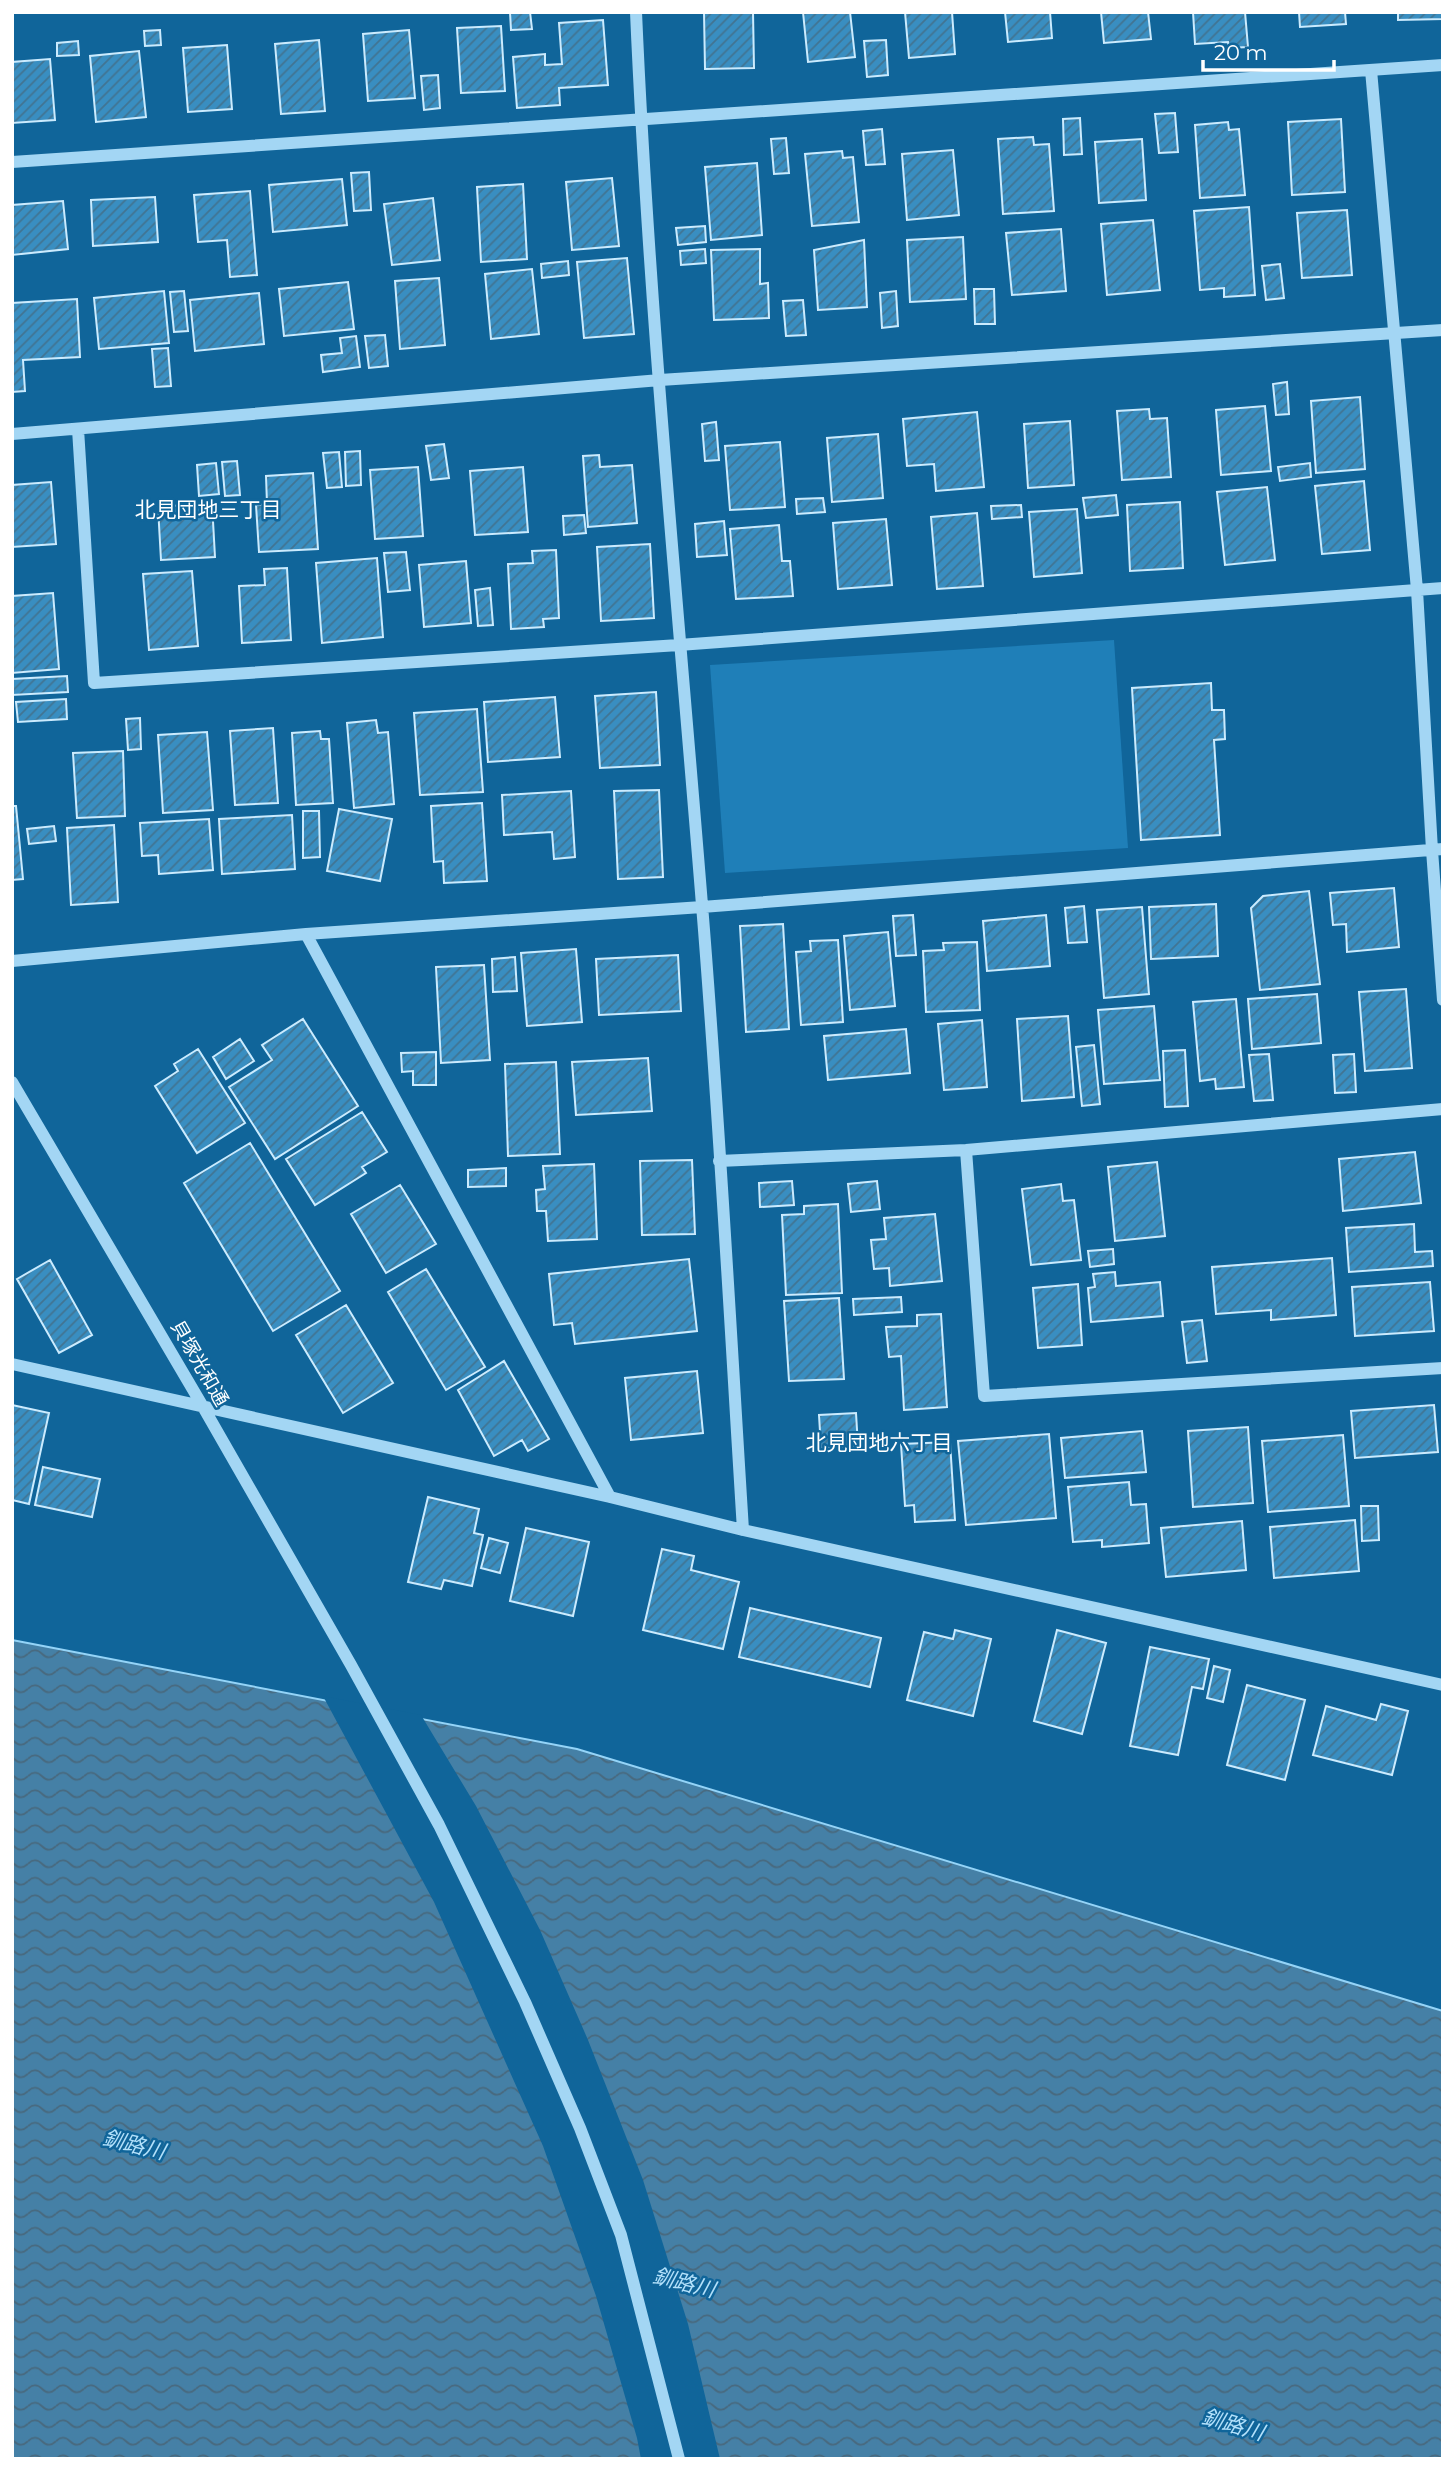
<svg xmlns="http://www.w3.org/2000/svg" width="1455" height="2471" font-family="Montserrat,'Noto Sans JP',sans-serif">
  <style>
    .green { fill: #1f7fb8 }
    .water { fill: url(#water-waves); stroke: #94d4f8; stroke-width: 2 }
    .pier { fill: #10659a }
    .building { fill: url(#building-hatch); stroke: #cbebfe; stroke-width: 2 }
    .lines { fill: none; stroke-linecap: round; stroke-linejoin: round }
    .minor { stroke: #a3d6f4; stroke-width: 12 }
    .labels { text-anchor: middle; stroke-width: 5; stroke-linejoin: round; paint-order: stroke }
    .street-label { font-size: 19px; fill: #fff; stroke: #10659a }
    .neighbourhood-label { font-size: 21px; fill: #fff; stroke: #10659a }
    .water-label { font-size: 21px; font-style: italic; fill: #b3e1fb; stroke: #10659a }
  </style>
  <defs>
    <pattern id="water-waves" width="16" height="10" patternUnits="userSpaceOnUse" patternTransform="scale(1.75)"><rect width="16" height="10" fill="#4580a6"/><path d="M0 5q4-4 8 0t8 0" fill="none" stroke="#48697e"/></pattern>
    <pattern id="building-hatch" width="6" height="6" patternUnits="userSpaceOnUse" patternTransform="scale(1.75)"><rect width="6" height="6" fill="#398ec1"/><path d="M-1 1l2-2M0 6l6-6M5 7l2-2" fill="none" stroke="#417492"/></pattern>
  </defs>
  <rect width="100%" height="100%" fill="#10659a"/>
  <path class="green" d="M1114 640 1128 848 725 873 710 665Z"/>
  <path class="water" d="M12 1640 577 1749 1443 2011V2459H12Z"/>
  <path class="pier" d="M323 1696 421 1715 476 1806 540 1930 588 2040 643 2180 688 2324 720 2459H641L637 2438 596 2296 543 2146 434 1902Z"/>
  <path class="building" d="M510 12H530L532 29 511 30Z
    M704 12H753L754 68 705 69Z
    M803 12H850L855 57 808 62Z
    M905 12H952L955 54 909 58Z
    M1005 12H1050L1052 38 1008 42Z
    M1101 12H1148L1151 39 1104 43Z
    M1193 12H1245L1248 47 1229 48 1228 42 1195 44Z
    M1299 12H1345L1346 24 1300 27Z
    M1398 12H1443V19L1398 20Z
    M603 20 608 85 559 88 560 105 517 108 513 57 545 54V65L562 64 559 23Z
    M501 26 505 91 461 93 457 28Z
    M160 30 161 45 145 46 144 31Z
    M409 30 415 98 368 101 363 34Z
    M319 40 325 111 281 114 275 44Z
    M886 40 888 75 867 77 864 41Z
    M78 41 79 55 57 56V43Z
    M227 45 232 109 188 112 183 48Z
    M139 51 146 117 96 122 90 56Z
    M50 59 55 120 12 123V62Z
    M438 75 440 108 424 110 421 76Z
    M1175 113 1178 152 1159 153 1155 114Z
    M1080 118 1082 154 1064 155 1063 119Z
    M1341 119 1345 192 1292 195 1288 122Z
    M1228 122 1229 130 1239 129 1245 195 1200 198 1195 125Z
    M882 129 885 164 866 165 863 131Z
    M1033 137 1034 145 1049 144 1054 211 1003 214 998 139Z
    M786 138 789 173 774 174 771 139Z
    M1142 139 1146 200 1099 203 1095 142Z
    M953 150 959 215 907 220 902 154Z
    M842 151 843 158 853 157 859 222 812 226 805 154Z
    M757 163 762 235 711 240 705 167Z
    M369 172 371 210 354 211 351 173Z
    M612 178 619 246 572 250 566 182Z
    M342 179 347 225 273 232 269 185Z
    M523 184 527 259 481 262 477 187Z
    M250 191 257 275 230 277 227 240 198 242 194 195Z
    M155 197 158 242 93 246 91 200Z
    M433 198 440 260 392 265 384 204Z
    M63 201 68 249 12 255V205Z
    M1249 207 1255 295 1224 297V288L1200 290 1194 211Z
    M1347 210 1352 275 1302 278 1297 213Z
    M1153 220 1160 290 1107 295 1101 224Z
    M705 226 706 242 678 245 676 228Z
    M1061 229 1066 291 1012 295 1006 233Z
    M963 237 966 299 910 302 907 240Z
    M864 240 867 307 818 310 814 250Z
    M705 249 706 263 681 265 680 251Z
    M760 249V284L768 283 769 318 714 320 711 250Z
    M627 258 634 334 584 338 577 262Z
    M568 261 569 275 542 278 541 264Z
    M1280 264 1284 298 1266 300 1262 266Z
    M532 269 539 334 491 339 485 274Z
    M439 278 445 345 400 349 395 281Z
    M348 282 354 329 284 336 279 289Z
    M974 289H994L995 324H975Z
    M164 291 169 343 99 349 94 298Z
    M184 291 188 331 174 332 170 292Z
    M896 291 898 326 882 328 880 293Z
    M259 293 264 344 195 351 190 300Z
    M77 299 80 357 23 360 25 391 12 392V303Z
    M803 300 806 335 786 336 783 301Z
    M385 335 388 366 369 368 365 336Z
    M356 336 360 367 323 372 321 355 342 353 340 338Z
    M168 348 171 386 155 387 152 349Z
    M1287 382 1289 414 1276 415 1273 384Z
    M1360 397 1365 469 1316 473 1311 401Z
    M1265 406 1271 471 1221 475 1216 410Z
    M1149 409 1150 419 1167 418 1171 477 1122 480 1117 411Z
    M977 412 984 487 936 491 934 464 907 466 903 419Z
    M1070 421 1074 485 1028 488 1024 424Z
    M716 422 719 460 705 461 702 424Z
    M878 434 883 498 832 502 827 438Z
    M780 442 785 507 730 510 725 446Z
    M444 444 449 478 431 480 426 446Z
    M360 451 361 485 346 486 345 452Z
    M339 452 342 487 327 488 323 453Z
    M599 455 600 467 632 465 637 523 588 527 583 456Z
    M237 461 240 495 225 496 222 462Z
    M216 463 219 494 199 496 197 465Z
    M1310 463 1311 477 1280 481 1278 467Z
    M418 467 423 536 375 539 370 470Z
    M523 467 528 532 475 535 470 471Z
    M313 473 318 549 259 552 256 505 267 504 266 476Z
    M1364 481 1370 550 1322 554 1315 486Z
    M51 482 56 544 12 547V485Z
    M1267 487 1275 560 1225 565 1217 492Z
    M1116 495 1118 515 1086 518 1083 498Z
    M823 498 825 512 797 514 796 499Z
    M1180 502 1183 568 1130 571 1127 505Z
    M212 503 215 557 161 560 158 507Z
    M1021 505 1022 517 992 519 991 506Z
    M1077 509 1082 573 1034 577 1029 512Z
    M977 513 983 586 937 589 931 517Z
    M584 515 586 533 564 535 563 516Z
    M886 519 892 585 838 589 833 523Z
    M724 521 727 555 697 557 695 524Z
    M779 525 782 561H790L793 596 736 599 730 529Z
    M650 544 654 618 601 621 597 547Z
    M556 550 559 618 543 619 544 627 511 629 508 564 533 563 532 551Z
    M406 552 410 590 388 592 384 553Z
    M377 558 383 637 322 643 316 563Z
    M466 561 471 623 424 627 419 565Z
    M287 568 291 640 242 643 239 586 265 585 264 569Z
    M192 571 198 646 149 650 143 574Z
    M490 588 493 625 478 626 475 590Z
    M53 593 59 669 12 673V596Z
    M67 676 68 692 12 695V679Z
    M1211 683 1212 710H1224L1225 739 1214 740 1220 835 1141 840 1132 688Z
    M656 692 660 765 600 768 595 696Z
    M555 697 560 757 488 762 484 702Z
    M66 699 67 719 18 722 16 702Z
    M477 709 483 792 420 795 414 713Z
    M140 718 141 749 128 750 126 719Z
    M376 720 378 733 388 732 394 804 354 808 347 723Z
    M273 728 278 803 235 805 230 731Z
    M320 731 321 739H329L333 803 296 805 292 733Z
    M207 732 213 810 163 813 158 735Z
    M123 751 125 816 77 818 73 753Z
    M659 790 663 877 618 879 614 791Z
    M571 791 575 857 554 859 552 832 504 835 502 795Z
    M482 803 487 881 444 883 443 861 434 862 431 806Z
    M12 806H16L23 879 12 880Z
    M339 809 392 819 380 881 327 871Z
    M303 811H319L320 857 303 858Z
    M292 815 295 869 222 874 219 819Z
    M209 819 213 870 159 874 158 855 142 856 140 823Z
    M114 825 118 902 71 905 67 828Z
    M54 826 56 841 29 844 27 829Z
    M1394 888 1399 947 1347 952 1346 924 1333 925 1330 893Z
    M1309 891 1320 984 1260 990 1251 908 1263 896Z
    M1216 904 1218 956 1151 959 1149 907Z
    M1084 906 1087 942 1068 943 1065 908Z
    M1142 907 1149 994 1104 998 1097 910Z
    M913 915 916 955 896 956 893 916Z
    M1046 915 1050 966 987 971 983 921Z
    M783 924 789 1029 746 1032 740 926Z
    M888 932 895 1006 850 1010 844 936Z
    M838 940 843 1022 801 1025 796 952 811 951 810 941Z
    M977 942 980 1010 926 1012 923 951 944 950 943 943Z
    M576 949 582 1022 527 1026 521 953Z
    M678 955 681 1011 599 1015 596 959Z
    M515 957 517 991 493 992 492 959Z
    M484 965 490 1060 441 1063 436 967Z
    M1406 989 1412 1068 1365 1071 1359 992Z
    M1317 994 1321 1043 1252 1049 1248 999Z
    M1236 999 1244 1087 1216 1089 1215 1079 1200 1081 1193 1002Z
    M1154 1006 1160 1080 1104 1084 1098 1010Z
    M1068 1016 1074 1097 1022 1101 1017 1019Z
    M303 1019 358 1106 275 1159 229 1087 272 1060 262 1045Z
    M982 1020 987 1087 944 1090 938 1024Z
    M906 1029 910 1073 828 1080 824 1036Z
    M240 1039 254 1061 226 1079 213 1057Z
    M1094 1045 1100 1104 1082 1106 1076 1047Z
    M198 1049 245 1123 197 1153 155 1086 178 1071 174 1064Z
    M1185 1050 1188 1106 1165 1107 1163 1051Z
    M436 1052V1085H413V1071L402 1072 401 1053Z
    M1269 1054 1273 1100 1254 1101 1249 1055Z
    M1354 1054 1356 1092 1335 1093 1333 1055Z
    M648 1058 652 1111 576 1115 572 1062Z
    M556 1062 560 1154 508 1156 505 1064Z
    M362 1112 387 1152 362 1167 366 1173 315 1205 286 1159Z
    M250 1143 340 1291 273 1331 184 1183Z
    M1415 1152 1421 1203 1343 1211 1339 1159Z
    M692 1160 695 1234 642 1235 640 1161Z
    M1157 1162 1165 1236 1115 1241 1108 1167Z
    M594 1164 597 1239 548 1241 546 1211H537L536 1190 545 1189 543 1166Z
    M506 1168V1186L468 1187V1170Z
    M792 1181 794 1205 760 1207 759 1183Z
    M877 1181 880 1209 851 1212 848 1184Z
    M1061 1184 1063 1201 1074 1200 1081 1260 1031 1265 1022 1189Z
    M400 1185 436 1244 386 1273 351 1214Z
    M838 1204 842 1293 786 1295 782 1215 804 1214V1206Z
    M935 1214 942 1281 890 1286 889 1268 874 1269 871 1240 886 1239 884 1218Z
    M1414 1224 1415 1252 1432 1251 1433 1266 1349 1272 1346 1228Z
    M1113 1249 1114 1264 1090 1267 1088 1251Z
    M1332 1258 1336 1315 1271 1320V1310L1216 1314 1212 1267Z
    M689 1259 697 1331 575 1344 572 1323 554 1325 549 1274Z
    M50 1260 92 1335 59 1353 17 1279Z
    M426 1269 485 1367 446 1390 388 1292Z
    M1115 1272 1116 1286 1160 1282 1163 1316 1091 1322 1088 1288 1095 1287 1093 1274Z
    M1430 1282 1434 1331 1355 1336 1352 1287Z
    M1078 1284 1082 1345 1038 1348 1033 1288Z
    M901 1297 902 1312 854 1315 853 1299Z
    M839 1298 844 1379 789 1381 784 1301Z
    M346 1305 393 1383 343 1413 296 1335Z
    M941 1314 947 1407 904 1410 901 1356 889 1357 886 1327 917 1326V1315Z
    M1202 1320 1207 1361 1187 1363 1182 1322Z
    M504 1361 549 1439 528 1451 522 1440 494 1456 458 1390Z
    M697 1371 703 1433 631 1440 625 1378Z
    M12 1405 49 1413 29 1504 12 1500Z
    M1434 1405 1438 1452 1355 1458 1351 1411Z
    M856 1413 858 1446 821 1448 819 1415Z
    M1248 1427 1253 1503 1193 1507 1188 1431Z
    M1142 1431 1146 1472 1065 1478 1061 1438Z
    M1049 1434 1056 1518 966 1525 958 1441Z
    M1343 1435 1349 1506 1268 1512 1262 1441Z
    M950 1442 955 1520 915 1522 914 1505 905 1506 901 1444Z
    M43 1467 100 1479 92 1517 35 1505Z
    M1129 1482 1131 1505 1146 1504 1149 1543 1102 1547V1540L1073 1542 1068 1487Z
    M428 1497 479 1509 474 1533 483 1535 472 1586 444 1580 441 1589 408 1582Z
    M1361 1506H1378L1379 1540 1362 1541Z
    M1355 1520 1359 1571 1274 1578 1270 1527Z
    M1242 1521 1246 1570 1166 1577 1161 1528Z
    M526 1528 589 1542 573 1616 510 1601Z
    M489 1538 508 1543 500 1573 481 1568Z
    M662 1549 694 1556 691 1570 739 1582 723 1649 643 1630Z
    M750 1608 881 1638 870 1687 739 1657Z
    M955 1630 991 1639 973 1716 907 1700 924 1632 953 1639Z
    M1057 1630 1106 1643 1082 1734 1034 1721Z
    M1150 1647 1209 1659 1203 1689 1192 1687 1178 1755 1130 1746Z
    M1214 1666 1230 1670 1223 1702 1207 1698Z
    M1247 1685 1305 1700 1285 1780 1227 1765Z
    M1381 1704 1408 1711 1392 1775 1313 1755 1326 1706 1376 1720Z"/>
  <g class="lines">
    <path class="minor" d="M636 12C649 310 678 607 702 905 719 1113 730 1322 743 1530
      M1371 70 1417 590 1432 850 1443 1000
      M12 162 1443 65
      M78 429 94 683 679 645 1443 588
      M12 434 660 380 1443 330
      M306 934 610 1497
      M12 961 306 934 702 907 1443 849
      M12 1082 202 1405 351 1665 439 1825 525 2002 580 2128 621 2235 679 2459
      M966 1150 984 1396 1443 1368
      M719 1161 966 1150 1443 1109
      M12 1364 610 1497 743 1530 1443 1685"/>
  </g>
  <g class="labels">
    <g class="street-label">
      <text transform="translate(200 1363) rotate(60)" y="7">貝塚光和通</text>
    </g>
    <g class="neighbourhood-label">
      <text x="208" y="517">北見団地三丁目</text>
      <text x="879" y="1450">北見団地六丁目</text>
    </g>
    <g class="water-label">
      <text transform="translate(134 2145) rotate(14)" y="7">釧路川</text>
      <text transform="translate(684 2283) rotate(14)" y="7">釧路川</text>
      <text transform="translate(1233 2425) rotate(16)" y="7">釧路川</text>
    </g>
  </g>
  <rect width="1455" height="2471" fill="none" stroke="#ffffff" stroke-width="28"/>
  <path d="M1203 60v10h131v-10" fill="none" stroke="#ffffff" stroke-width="3.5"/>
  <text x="1214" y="60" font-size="21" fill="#ffffff" stroke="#10659a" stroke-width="5" paint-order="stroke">20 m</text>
</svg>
